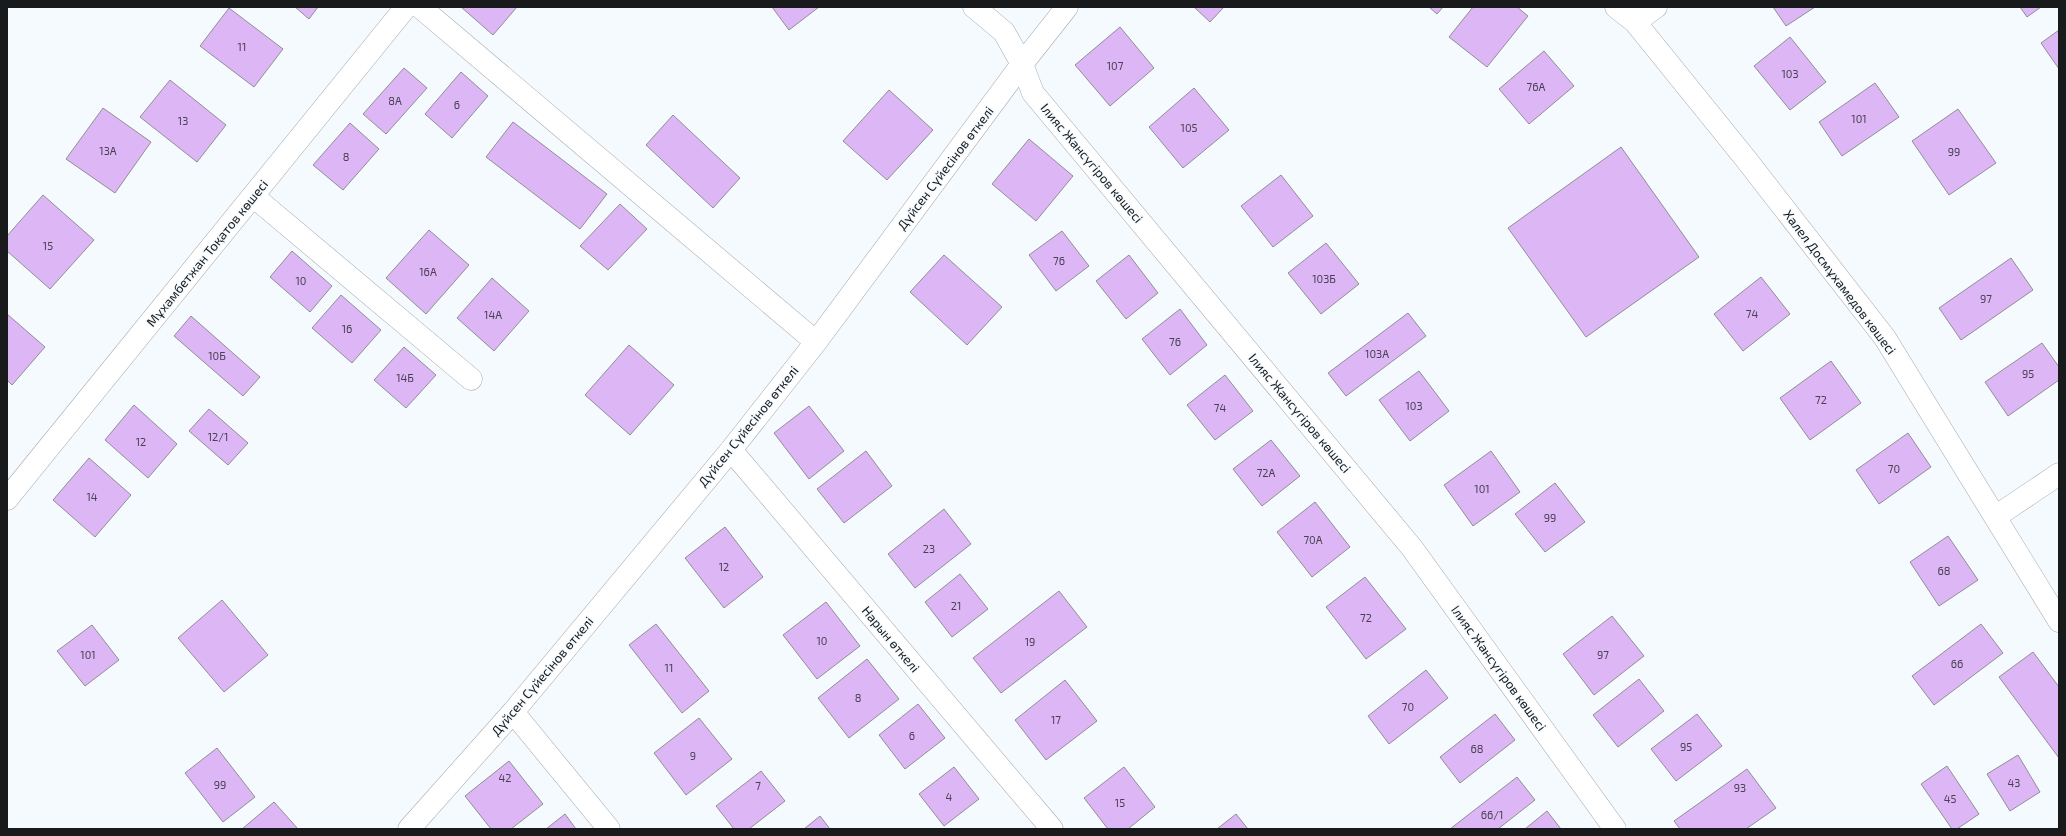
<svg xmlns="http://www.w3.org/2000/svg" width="2066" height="836" font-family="'Exo 2',sans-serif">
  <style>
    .building { fill: #ddb6f6; stroke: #918e93 }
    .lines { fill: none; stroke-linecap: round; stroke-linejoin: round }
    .minor-casing { stroke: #a3a7ab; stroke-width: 23 }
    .minor { stroke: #fff; stroke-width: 22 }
    .labels { text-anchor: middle; stroke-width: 3; stroke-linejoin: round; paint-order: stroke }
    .number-label { font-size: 11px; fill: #494152 }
    .street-label { font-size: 13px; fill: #181a1b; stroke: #f5fafe }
  </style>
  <rect width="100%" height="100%" fill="#f5fafe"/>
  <path class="building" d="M295 7H318L309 19Z
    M461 7H517L493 35Z
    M772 7H819L789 30Z
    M1194 7H1224L1210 22Z
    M1429 7H1443L1437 14Z
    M1473 7H1517L1528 16 1487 67 1449 37Z
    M1773 7H1815L1786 26Z
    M2020 7H2041L2027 17Z
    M229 8 283 49 254 87 200 46Z
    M1120 27 1154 68 1110 106 1075 65Z
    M2059 30V69L2041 43Z
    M1790 37 1826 82 1790 110 1754 66Z
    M1544 51 1574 86 1529 124 1499 89Z
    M404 68 427 88 386 134 363 114Z
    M461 72 488 96 452 138 425 114Z
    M170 80 226 125 197 162 140 117Z
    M1875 83 1899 117 1842 156 1819 122Z
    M1194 88 1229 130 1183 168 1149 127Z
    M889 90 933 130 887 180 843 141Z
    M103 108 151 142 115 193 66 159Z
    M1958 109 1996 163 1949 195 1912 141Z
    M673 115 740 178 713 208 646 145Z
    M513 122 607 194 580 229 486 157Z
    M350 123 379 149 343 190 313 165Z
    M1029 139 1073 176 1036 221 992 184Z
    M1621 147 1699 257 1586 337 1508 228Z
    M1281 175 1313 216 1273 247 1241 206Z
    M43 195 94 240 50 289 7 251V236Z
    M620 204 647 229 608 270 580 246Z
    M429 230 469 265 426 314 386 278Z
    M1062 231 1089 266 1056 291 1029 255Z
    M1326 243 1359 284 1321 314 1288 273Z
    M292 251 332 286 310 312 270 277Z
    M944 255 1002 307 967 345 910 292Z
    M1129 255 1158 293 1126 319 1096 281Z
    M2011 258 2033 290 1961 340 1939 308Z
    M1761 277 1790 314 1743 351 1714 314Z
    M492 278 529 311 494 351 457 318Z
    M341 295 381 330 352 363 312 328Z
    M1180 309 1207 345 1170 375 1142 339Z
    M1408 313 1426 336 1346 396 1328 373Z
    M7 314 45 347 12 385 7 380Z
    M191 316 260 377 243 396 174 336Z
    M2042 343 2059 367V380L2008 416 1985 382Z
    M629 345 674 385 630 435 585 395Z
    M404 347 436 375 406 408 374 380Z
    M1831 361 1861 403 1810 440 1780 398Z
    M1419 371 1449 411 1410 441 1379 400Z
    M1225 375 1253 411 1215 440 1187 405Z
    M134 405 177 444 148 478 105 440Z
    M809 406 844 451 809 479 774 433Z
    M209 409 248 443 228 465 189 431Z
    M1908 433 1931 467 1879 504 1856 470Z
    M1271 440 1300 476 1262 506 1233 469Z
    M866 451 892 486 844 523 817 489Z
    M1491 451 1520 492 1473 526 1444 485Z
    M89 458 131 495 95 537 53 500Z
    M1555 483 1585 522 1545 552 1515 514Z
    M1315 502 1350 547 1312 577 1277 532Z
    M944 509 971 544 915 588 888 554Z
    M725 527 763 577 724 608 685 558Z
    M1948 536 1978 580 1939 606 1910 562Z
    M960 574 988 609 952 637 925 602Z
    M1365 577 1406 629 1366 659 1326 607Z
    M1059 591 1087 627 1001 693 973 658Z
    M222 600 268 655 224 692 178 638Z
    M826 602 860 646 817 679 783 635Z
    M1612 616 1644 656 1594 695 1563 654Z
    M656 624 709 691 682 713 629 645Z
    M1981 624 2003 653 1934 705 1912 676Z
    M92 625 119 660 85 686 57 651Z
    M2033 652 2059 687V758L1999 677Z
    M867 659 899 699 849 738 818 698Z
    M1426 670 1448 698 1389 744 1368 716Z
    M1639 679 1664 711 1618 747 1593 715Z
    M1065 680 1097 721 1046 760 1015 720Z
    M918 704 945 738 905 769 879 735Z
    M1495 714 1515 740 1460 783 1440 757Z
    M1697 714 1722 746 1676 781 1651 749Z
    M699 718 732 759 686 795 654 753Z
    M217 748 255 797 223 822 185 773Z
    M2018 755 2040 792 2010 811 1987 774Z
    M509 761 543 804 511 829H491L465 796Z
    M1947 766 1979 814 1957 829H1952L1921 784Z
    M954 767 979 799 944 826 919 794Z
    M1124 767 1155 807 1128 829H1108L1084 798Z
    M1747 769 1776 808 1746 829H1680L1674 821Z
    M761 771 785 801 749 829H734L716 806Z
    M1517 777 1535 800 1498 829H1450Z
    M274 802 298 829H242Z
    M1547 811 1561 829H1525Z
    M565 814 576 829H546Z
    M1236 814 1248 829H1217Z
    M820 816 830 829H804Z"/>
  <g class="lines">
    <g class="minor-casing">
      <path id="minor" d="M420 7 816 342
        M974 7 1004 32 1022 64 1033 93 1412 548 1615 829
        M1616 7 1635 22 1745 158 1885 338 2059 621
        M1635 22 1656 7
        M253 196 471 379
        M731 450 1052 829
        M7 499 406 7
        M1995 517 2059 474
        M513 712 609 829
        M409 829 513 712 731 450 816 342 1022 64 1067 7"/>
    </g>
    <use href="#minor" class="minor"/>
  </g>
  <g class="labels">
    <g class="number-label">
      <text x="242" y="51">11</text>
      <text x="1115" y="70">107</text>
      <text x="1790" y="78">103</text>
      <text x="1536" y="91">76А</text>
      <text x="395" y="105">8А</text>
      <text x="457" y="109">6</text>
      <text x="1859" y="123">101</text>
      <text x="183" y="125">13</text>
      <text x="1189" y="132">105</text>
      <text x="108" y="155">13А</text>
      <text x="1954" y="156">99</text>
      <text x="346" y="161">8</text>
      <text x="48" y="250">15</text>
      <text x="1059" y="265">76</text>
      <text x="428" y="276">16А</text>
      <text x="1324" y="283">103Б</text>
      <text x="301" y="285">10</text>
      <text x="1986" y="303">97</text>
      <text x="1752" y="318">74</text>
      <text x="493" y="319">14А</text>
      <text x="347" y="333">16</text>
      <text x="1175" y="346">76</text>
      <text x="1377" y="358">103А</text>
      <text x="217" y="360">10Б</text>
      <text x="2028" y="378">95</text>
      <text x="405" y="382">14Б</text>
      <text x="1821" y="404">72</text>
      <text x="1414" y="410">103</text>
      <text x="1220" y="412">74</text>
      <text x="218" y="441">12/1</text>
      <text x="141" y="446">12</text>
      <text x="1894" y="473">70</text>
      <text x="1266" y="477">72А</text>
      <text x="1482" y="493">101</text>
      <text x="92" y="501">14</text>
      <text x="1550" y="522">99</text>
      <text x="1313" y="544">70А</text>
      <text x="929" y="553">23</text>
      <text x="724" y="571">12</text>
      <text x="1944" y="575">68</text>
      <text x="956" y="610">21</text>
      <text x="1366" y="622">72</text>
      <text x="822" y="645">10</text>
      <text x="1030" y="646">19</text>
      <text x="88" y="659">101</text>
      <text x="1603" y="659">97</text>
      <text x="1957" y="668">66</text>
      <text x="669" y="672">11</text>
      <text x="858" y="702">8</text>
      <text x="1408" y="711">70</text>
      <text x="1056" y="724">17</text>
      <text x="912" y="740">6</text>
      <text x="1686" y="751">95</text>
      <text x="1477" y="753">68</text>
      <text x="693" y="760">9</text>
      <text x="505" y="782">42</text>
      <text x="2014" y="787">43</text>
      <text x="220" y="789">99</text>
      <text x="758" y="790">7</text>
      <text x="1740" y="792">93</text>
      <text x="949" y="801">4</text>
      <text x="1950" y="803">45</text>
      <text x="1120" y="807">15</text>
      <text x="1492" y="819">66/1</text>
    </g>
    <g class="street-label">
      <text transform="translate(1092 163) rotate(50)" y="5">Ілияс Жансүгіров көшесі</text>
      <text transform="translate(945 168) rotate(-53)" y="5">Дүйсен Сүйесінов өткелі</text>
      <text transform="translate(207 253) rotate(-51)" y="5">Мұхамбетжан Тоқатов көшесі</text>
      <text transform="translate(1840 282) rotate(53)" y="5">Халел Досмұхамедов көшесі</text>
      <text transform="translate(1300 413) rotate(50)" y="5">Ілияс Жансүгіров көшесі</text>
      <text transform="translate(748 426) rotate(-51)" y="5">Дүйсен Сүйесінов өткелі</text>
      <text transform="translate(891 639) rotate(50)" y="5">Нарын өткелі</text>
      <text transform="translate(1499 668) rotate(54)" y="5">Ілияс Жансүгіров көшесі</text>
      <text transform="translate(542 676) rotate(-50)" y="5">Дүйсен Сүйесінов өткелі</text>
    </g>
  </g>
  <rect width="2066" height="836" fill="none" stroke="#181a1b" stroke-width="16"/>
</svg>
